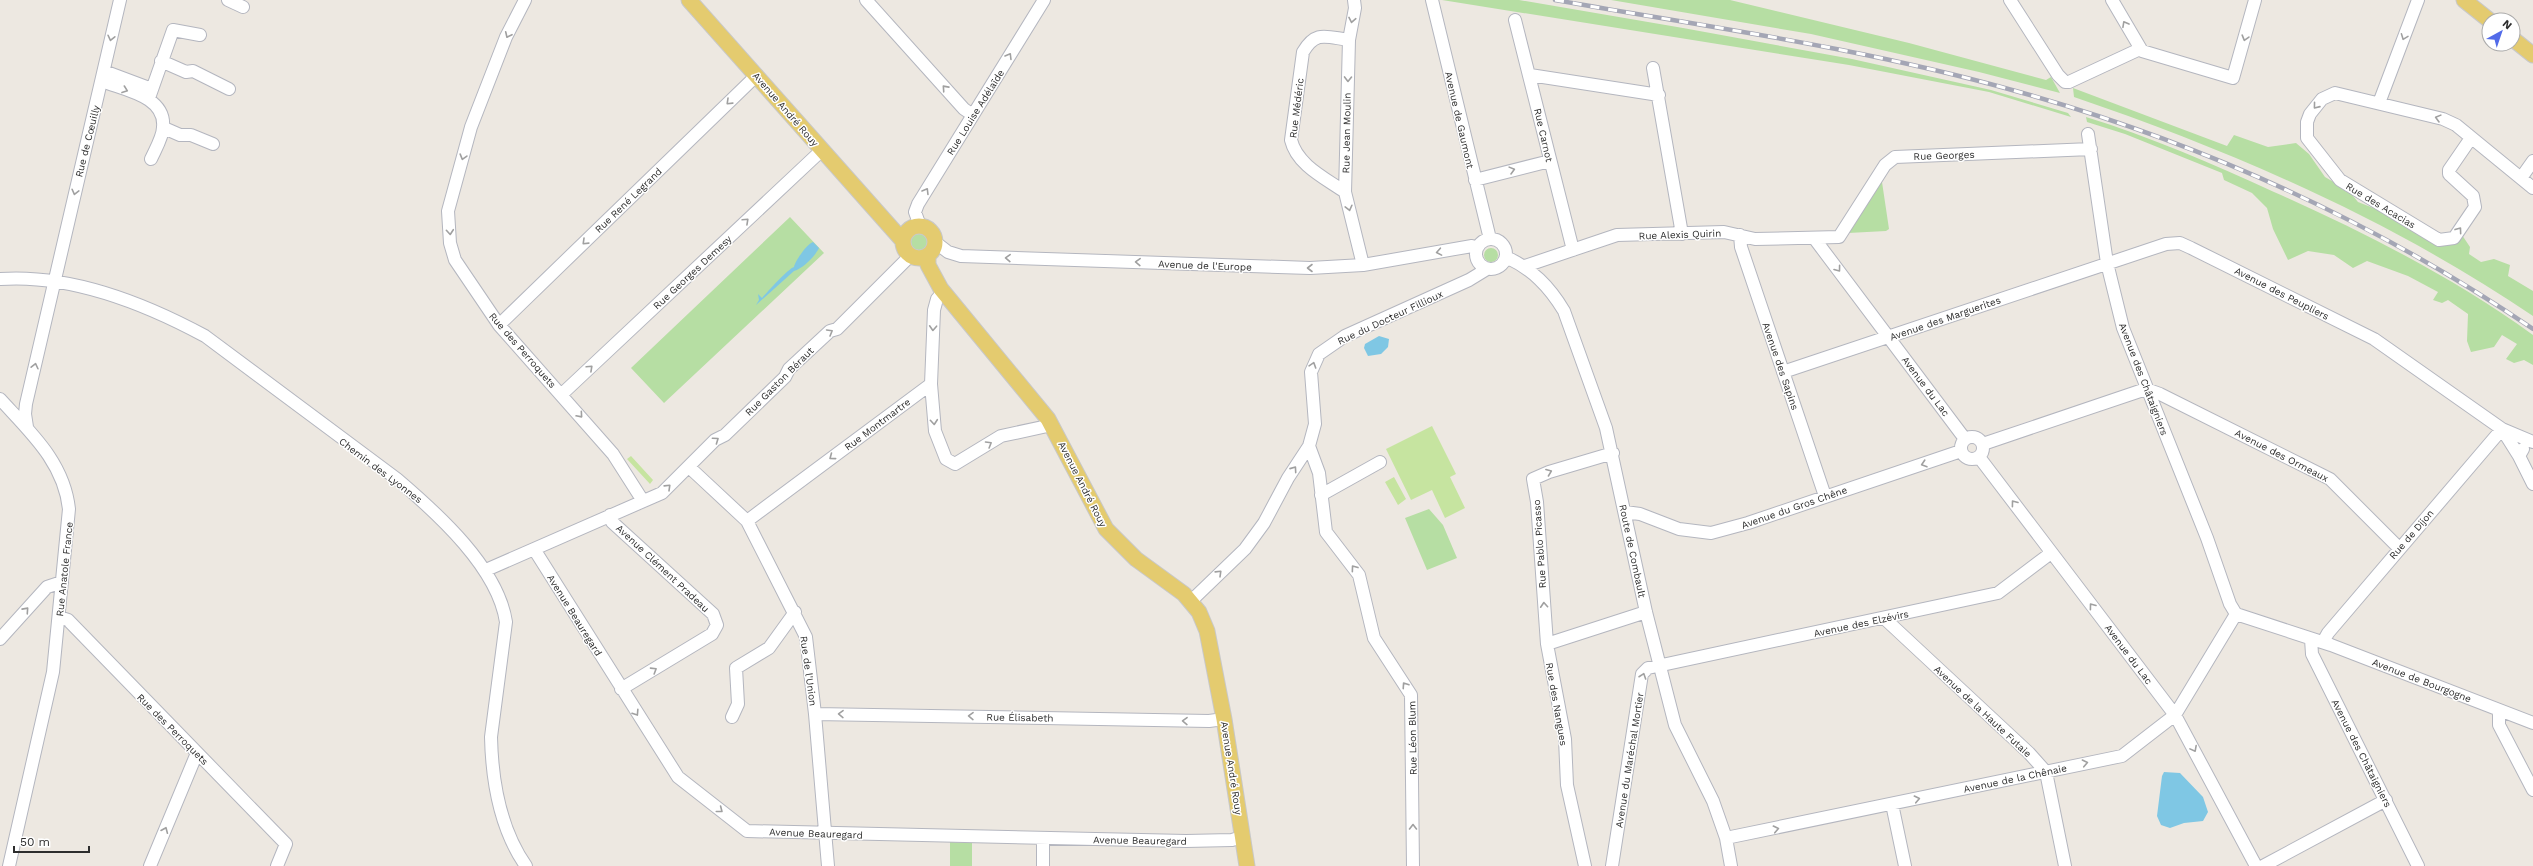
<svg xmlns="http://www.w3.org/2000/svg" width="2533" height="866" font-family="'Work Sans',sans-serif">
  <style>
    .green { fill: #b6dea3 }
    .pitch { fill: #c6e4a0 }
    .water { fill: #7fc7e4 }
    .lines { fill: none; stroke-linecap: round; stroke-linejoin: round }
    .minor-casing { stroke: #b4b6bf; stroke-width: 14 }
    .major-casing { stroke: #c8c8c8; stroke-width: 17 }
    .minor { stroke: #fff; stroke-width: 12 }
    .major { stroke: #e4cb6f; stroke-width: 15 }
    .rail-casing { stroke: #a4a6b5; stroke-width: 4.5 }
    .rail { stroke: #fff; stroke-width: 3; stroke-dasharray: 9; stroke-linecap: butt }
    .oneway { stroke: #a0a0a0 }
    .labels { text-anchor: middle; stroke-width: 3; stroke-linejoin: round; paint-order: stroke }
    .street-label { font-size: 10px; fill: #2d2d2d; stroke: #fff }
  </style>
  <rect width="100%" height="100%" fill="#ede8e1"/>
  <path class="green" d="M1442 0H1519L1683 28 1852 59 1991 90 2068 113 2071 117 1989 92 1849 65Z
    M1611 0H1730L1909 43 2046 80 2051 77 2060 93 1979 72 1811 34Z
    M2073 88 2227 146 2234 135 2268 147 2296 143 2309 154 2325 177 2349 191 2358 202 2404 220 2450 243 2462 235 2470 247 2469 254 2481 262 2494 259 2510 265 2508 276 2533 291V316C2391 220 2235 152 2074 97Z
    M2086 117C2151 137 2213 164 2274 192 2364 232 2453 277 2533 335V365L2524 360 2514 363 2506 359 2517 344 2502 335 2494 347 2471 352 2467 341 2468 314 2448 300 2442 303 2433 300 2438 292 2408 276 2367 261 2353 268 2334 255 2308 251 2288 260 2273 229 2267 208 2252 193 2224 180 2222 173 2125 134 2087 122Z
    M1879 182H1882L1889 229 1886 231 1848 233Z
    M790 217 824 253 664 403 631 368Z
    M911 242a8 8 0 1 1 16 0a8 8 0 1 1-16 0Z
    M1484 255a7 7 0 1 1 14 0a7 7 0 1 1-14 0Z
    M1429 509 1443 525 1457 558 1427 570 1405 518Z
    M950 842 972 843V866H950Z"/>
  <path class="pitch" d="M1432 426 1456 474 1450 477 1465 508 1445 518 1432 490 1411 500 1386 449Z
    M631 456 653 480 650 484 627 459Z
    M1394 477 1406 499 1398 505 1385 482Z"/>
  <path class="water" d="M813 242 819 248C815 256 804 268 794 271L756 305 759 300 758 294 762 298C768 291 789 268 794 267 795 261 807 244 813 242Z
    M1379 336 1389 339 1388 347 1381 354 1368 356 1364 348 1365 344Z
    M2164 772 2180 773 2203 797 2208 812 2203 821 2184 823 2170 828 2161 825 2157 816 2162 776Z"/>
  <g class="lines">
    <g class="minor-casing">
      <path id="minor" d="M228 0 243 7
        M525 0 506 37 471 127 448 211 450 243 455 260 499 325 613 454 643 501
        M866 0 964 109 973 115
        M1354 0 1355 8 1349 40 1345 192 1363 265
        M1432 0 1490 239
        M2010 0 2058 75 2065 82H2069L2140 49
        M2112 0 2142 51 2233 78 2255 0
        M1515 20 1573 250
        M161 61 186 72 193 71 229 89
        M1653 68 1682 234
        M104 71 152 89
        M1530 75 1659 95
        M102 81C124 90 166 96 163 127 163 137 155 150 151 159
        M149 98 173 30 200 35
        M2379 103 2418 0
        M164 128 180 135H191L213 144
        M2088 134 2107 263 2123 328 2207 538 2230 604 2236 614
        M2471 138 2449 170V174L2473 196 2475 207 2454 238 2439 240 2340 180 2307 138V122L2310 114 2322 99 2335 93 2443 119 2456 125 2533 188
        M2521 178 2533 161
        M1475 180 1550 161
        M1345 192C1325 178 1297 165 1291 140L1303 52C1316 30 1326 37 1349 40
        M920 226 915 212 918 204 1044 0
        M1740 235 1741 247 1825 496
        M1814 238 1965 439
        M1476 254a15 15 0 1 1 30 0a15 15 0 1 1-30 0Z
        M935 242 948 252 961 256 1310 268 1363 265 1472 246 1477 248
        M1506 257C1532 269 1549 286 1564 311L1606 428 1646 612 1675 725 1713 801 1726 838 1731 866
        M1525 266 1617 235 1724 232 1755 239 1839 237 1885 165 1895 157 2091 149
        M0 279C70 274 144 303 205 336L397 479C438 514 498 568 506 622L491 737C492 781 500 829 526 866
        M944 291 937 299 934 310 931 384 935 431 946 459 955 464 1001 436 1052 425
        M499 325 757 75
        M1783 372 2166 244 2180 243 2191 248 2374 339 2502 429 2533 442
        M562 394 822 150
        M0 399C30 432 64 462 69 509L53 672 9 866
        M27 427 25 414 26 404 120 0
        M1961 448a11 11 0 1 1 22 0a11 11 0 1 1-22 0Z
        M1983 444 2146 389 2160 394 2330 479 2399 548
        M1309 446 1319 473 1326 532 1359 575 1374 638 1411 695 1413 866
        M2523 449 2519 456 2533 484
        M1979 457 2175 715 2256 866
        M689 467 747 521 806 637 815 714 828 866
        M1321 495 1380 462
        M1625 512 1640 514 1679 529 1711 533 1748 523 1961 451
        M610 515 612 522 713 614 717 625 712 634 621 689
        M747 521 931 384
        M534 549 678 777 747 831 1186 841 1232 840 1242 837
        M486 570 662 493 715 440 725 435 785 377 789 369 830 331 837 329 910 256
        M1191 601 1245 549 1264 523 1288 478 1309 446 1315 424 1311 372 1319 354 1345 336 1469 280 1487 269
        M2236 614 2331 645 2533 723
        M59 617 68 620 286 844 277 866
        M1884 618 2029 753 2046 772 2065 866
        M0 639 47 587 62 582
        M2311 639 2312 654 2418 866
        M2323 642 2328 633 2502 429 2519 456
        M1547 644 1537 502 1533 479 1549 472 1613 453
        M2499 710V725L2533 790
        M815 714 1209 721 1224 719
        M732 717 738 704 736 668 769 648 795 612
        M1892 804 1905 866
        M1726 838 2122 756 2175 715 2236 614
        M150 866 197 753
        M1043 866V838
        M1585 866 1567 785 1565 739 1547 644 1646 612
        M1612 866 1642 674 1648 668 1998 593 2051 553
        M2263 866 2386 800"/>
    </g>
    <g class="major-casing">
      <path id="major" d="M689 0 903 241
        M2464 0 2489 20
        M2513 39 2533 55
        M903 242a16 16 0 1 1 32 0a16 16 0 1 1-32 0Z
        M928 256V265L941 289 1048 419 1106 529 1136 559 1184 594 1199 612 1207 631 1224 719 1247 866"/>
    </g>
    <use href="#minor" class="minor"/>
    <use href="#major" class="major"/>
    <g class="rail-casing">
      <path id="rail" d="M1555 0C1708 27 1863 48 2012 90 2197 141 2374 221 2533 329"/>
    </g>
    <use href="#rail" class="rail"/>
  </g>
  <defs><path id="oneway-chevron" d="M-2-3.5L2.5 0L-2 3.5" fill="none" stroke-width="1.6" stroke-linecap="round" stroke-linejoin="round"/></defs>
  <g class="oneway">
    <use href="#oneway-chevron" transform="translate(1352 20) rotate(101)"/>
    <use href="#oneway-chevron" transform="translate(2125 24) rotate(-119)"/>
    <use href="#oneway-chevron" transform="translate(508 35) rotate(115)"/>
    <use href="#oneway-chevron" transform="translate(2404 37) rotate(111)"/>
    <use href="#oneway-chevron" transform="translate(111 38) rotate(103)"/>
    <use href="#oneway-chevron" transform="translate(2245 38) rotate(106)"/>
    <use href="#oneway-chevron" transform="translate(1009 56) rotate(-59)"/>
    <use href="#oneway-chevron" transform="translate(1348 79) rotate(91)"/>
    <use href="#oneway-chevron" transform="translate(945 88) rotate(-132)"/>
    <use href="#oneway-chevron" transform="translate(125 90) rotate(20)"/>
    <use href="#oneway-chevron" transform="translate(729 102) rotate(136)"/>
    <use href="#oneway-chevron" transform="translate(2316 106) rotate(129)"/>
    <use href="#oneway-chevron" transform="translate(2438 118) rotate(-165)"/>
    <use href="#oneway-chevron" transform="translate(463 157) rotate(106)"/>
    <use href="#oneway-chevron" transform="translate(1512 170) rotate(-15)"/>
    <use href="#oneway-chevron" transform="translate(926 191) rotate(-59)"/>
    <use href="#oneway-chevron" transform="translate(75 192) rotate(104)"/>
    <use href="#oneway-chevron" transform="translate(1349 208) rotate(76)"/>
    <use href="#oneway-chevron" transform="translate(746 221) rotate(-43)"/>
    <use href="#oneway-chevron" transform="translate(2459 230) rotate(-54)"/>
    <use href="#oneway-chevron" transform="translate(450 232) rotate(85)"/>
    <use href="#oneway-chevron" transform="translate(585 242) rotate(136)"/>
    <use href="#oneway-chevron" transform="translate(1439 252) rotate(170)"/>
    <use href="#oneway-chevron" transform="translate(1008 258) rotate(-178)"/>
    <use href="#oneway-chevron" transform="translate(1138 262) rotate(-178)"/>
    <use href="#oneway-chevron" transform="translate(1310 268) rotate(-180)"/>
    <use href="#oneway-chevron" transform="translate(1838 269) rotate(53)"/>
    <use href="#oneway-chevron" transform="translate(933 328) rotate(93)"/>
    <use href="#oneway-chevron" transform="translate(830 332) rotate(-30)"/>
    <use href="#oneway-chevron" transform="translate(1313 365) rotate(-72)"/>
    <use href="#oneway-chevron" transform="translate(35 366) rotate(-77)"/>
    <use href="#oneway-chevron" transform="translate(590 368) rotate(-43)"/>
    <use href="#oneway-chevron" transform="translate(580 415) rotate(49)"/>
    <use href="#oneway-chevron" transform="translate(934 422) rotate(85)"/>
    <use href="#oneway-chevron" transform="translate(716 440) rotate(-35)"/>
    <use href="#oneway-chevron" transform="translate(989 444) rotate(-31)"/>
    <use href="#oneway-chevron" transform="translate(832 457) rotate(143)"/>
    <use href="#oneway-chevron" transform="translate(1924 464) rotate(162)"/>
    <use href="#oneway-chevron" transform="translate(1294 469) rotate(-55)"/>
    <use href="#oneway-chevron" transform="translate(1549 472) rotate(-21)"/>
    <use href="#oneway-chevron" transform="translate(668 487) rotate(-44)"/>
    <use href="#oneway-chevron" transform="translate(2014 503) rotate(-127)"/>
    <use href="#oneway-chevron" transform="translate(1354 568) rotate(-126)"/>
    <use href="#oneway-chevron" transform="translate(1219 573) rotate(-44)"/>
    <use href="#oneway-chevron" transform="translate(1544 605) rotate(-94)"/>
    <use href="#oneway-chevron" transform="translate(2092 606) rotate(-127)"/>
    <use href="#oneway-chevron" transform="translate(26 610) rotate(-48)"/>
    <use href="#oneway-chevron" transform="translate(654 670) rotate(-32)"/>
    <use href="#oneway-chevron" transform="translate(1643 676) rotate(-71)"/>
    <use href="#oneway-chevron" transform="translate(1405 685) rotate(-124)"/>
    <use href="#oneway-chevron" transform="translate(636 713) rotate(57)"/>
    <use href="#oneway-chevron" transform="translate(841 714) rotate(-179)"/>
    <use href="#oneway-chevron" transform="translate(971 716) rotate(-179)"/>
    <use href="#oneway-chevron" transform="translate(1185 721) rotate(-179)"/>
    <use href="#oneway-chevron" transform="translate(2194 749) rotate(62)"/>
    <use href="#oneway-chevron" transform="translate(2085 763) rotate(-12)"/>
    <use href="#oneway-chevron" transform="translate(1917 799) rotate(-12)"/>
    <use href="#oneway-chevron" transform="translate(720 810) rotate(38)"/>
    <use href="#oneway-chevron" transform="translate(1413 827) rotate(-90)"/>
    <use href="#oneway-chevron" transform="translate(1776 829) rotate(-12)"/>
    <use href="#oneway-chevron" transform="translate(165 830) rotate(-67)"/>
  </g>
  <g class="labels">
    <g class="street-label">
      <text transform="translate(1296 108) rotate(-83)" y="4">Rue Médéric</text>
      <text transform="translate(786 109) rotate(49)" y="4">Avenue André Rouy</text>
      <text transform="translate(975 112) rotate(-58)" y="4">Rue Louise Adélaïde</text>
      <text transform="translate(1460 120) rotate(77)" y="4">Avenue de Gaumont</text>
      <text transform="translate(1346 133) rotate(-89)" y="4">Rue Jean Moulin</text>
      <text transform="translate(1544 135) rotate(77)" y="4">Rue Carnot</text>
      <text transform="translate(87 141) rotate(-76)" y="4">Rue de Cœuilly</text>
      <text transform="translate(1944 155) rotate(-2)" y="4">Rue Georges</text>
      <text transform="translate(628 200) rotate(-44)" y="4">Rue René Legrand</text>
      <text transform="translate(2381 205) rotate(31)" y="4">Rue des Acacias</text>
      <text transform="translate(1680 234) rotate(-2)" y="4">Rue Alexis Quirin</text>
      <text transform="translate(1205 265) rotate(2)" y="4">Avenue de l'Europe</text>
      <text transform="translate(692 272) rotate(-43)" y="4">Rue Georges Demesy</text>
      <text transform="translate(2282 293) rotate(27)" y="4">Avenue des Peupliers</text>
      <text transform="translate(1390 317) rotate(-25)" y="4">Rue du Docteur Fillioux</text>
      <text transform="translate(1945 318) rotate(-19)" y="4">Avenue des Marguerites</text>
      <text transform="translate(523 350) rotate(49)" y="4">Rue des Perroquets</text>
      <text transform="translate(1781 366) rotate(71)" y="4">Avenue des Sapins</text>
      <text transform="translate(2144 379) rotate(69)" y="4">Avenue des Châtaigniers</text>
      <text transform="translate(779 381) rotate(-45)" y="4">Rue Gaston Béraut</text>
      <text transform="translate(1926 386) rotate(53)" y="4">Avenue du Lac</text>
      <text transform="translate(877 424) rotate(-37)" y="4">Rue Montmartre</text>
      <text transform="translate(2282 455) rotate(27)" y="4">Avenue des Ormeaux</text>
      <text transform="translate(381 470) rotate(37)" y="4">Chemin des Lyonnes</text>
      <text transform="translate(1083 484) rotate(63)" y="4">Avenue André Rouy</text>
      <text transform="translate(1794 507) rotate(-19)" y="4">Avenue du Gros Chêne</text>
      <text transform="translate(2411 534) rotate(-49)" y="4">Rue de Dijon</text>
      <text transform="translate(1539 544) rotate(-94)" y="4">Rue Pablo Picasso</text>
      <text transform="translate(1633 551) rotate(78)" y="4">Route de Combault</text>
      <text transform="translate(663 568) rotate(43)" y="4">Avenue Clément Pradeau</text>
      <text transform="translate(64 569) rotate(-84)" y="4">Rue Anatole France</text>
      <text transform="translate(575 615) rotate(58)" y="4">Avenue Beauregard</text>
      <text transform="translate(1861 623) rotate(-12)" y="4">Avenue des Elzévirs</text>
      <text transform="translate(2129 654) rotate(53)" y="4">Avenue du Lac</text>
      <text transform="translate(809 671) rotate(82)" y="4">Rue de l'Union</text>
      <text transform="translate(2422 680) rotate(21)" y="4">Avenue de Bourgogne</text>
      <text transform="translate(1557 704) rotate(80)" y="4">Rue des Nangues</text>
      <text transform="translate(1983 711) rotate(43)" y="4">Avenue de la Haute Futaie</text>
      <text transform="translate(1020 717) rotate(1)" y="4">Rue Élisabeth</text>
      <text transform="translate(173 729) rotate(45)" y="4">Rue des Perroquets</text>
      <text transform="translate(1412 738) rotate(-91)" y="4">Rue Léon Blum</text>
      <text transform="translate(2362 753) rotate(63)" y="4">Avenue des Châtaigniers</text>
      <text transform="translate(1629 760) rotate(-81)" y="4">Avenue du Maréchal Mortier</text>
      <text transform="translate(1232 768) rotate(81)" y="4">Avenue André Rouy</text>
      <text transform="translate(2015 778) rotate(-12)" y="4">Avenue de la Chênaie</text>
      <text transform="translate(816 833) rotate(2)" y="4">Avenue Beauregard</text>
      <text transform="translate(1140 840) rotate(1)" y="4">Avenue Beauregard</text>
    </g>
  </g>
  <g transform="translate(2501 32) rotate(40)"><circle r="19" fill="#ffffff" stroke="#ababab"/>
  <path d="M0-3L7 15L0 10L-7 15Z" fill="#526be9"/>
  <text y="-6" font-size="11" font-weight="bold" text-anchor="middle" fill="#2d2d2d">N</text>
  </g>
  <path d="M14 846v6h75v-6" fill="none" stroke="#2d2d2d" stroke-width="2"/>
  <text x="20" y="846" font-size="12" fill="#2d2d2d" stroke="#ffffff" stroke-width="3" paint-order="stroke">50 m</text>
</svg>
